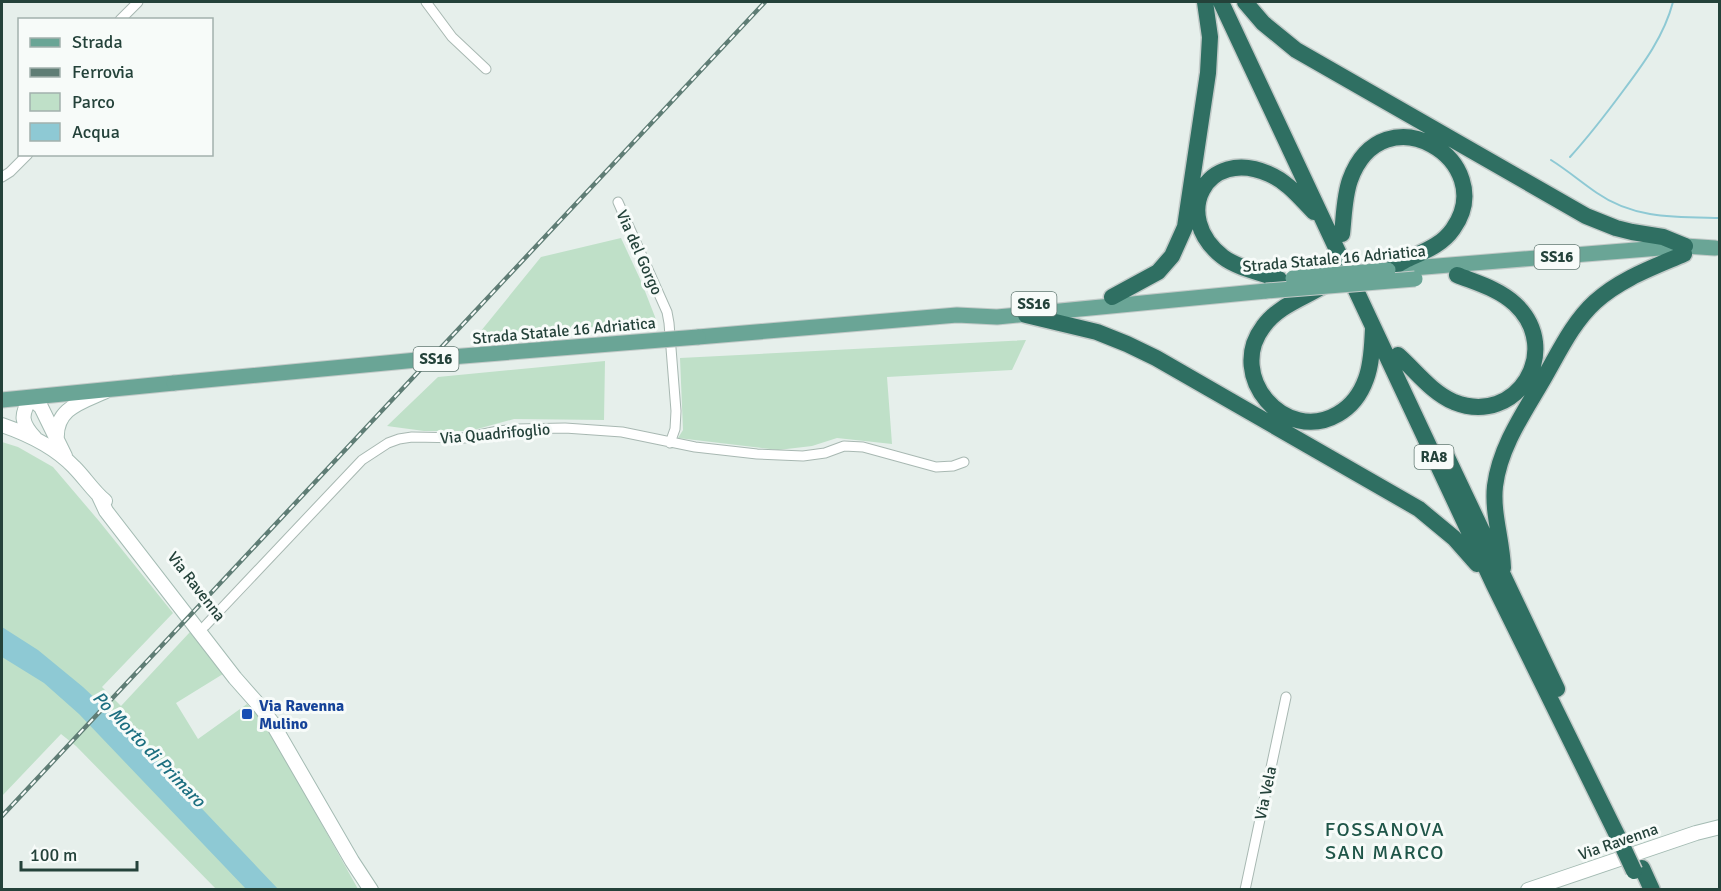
<svg xmlns="http://www.w3.org/2000/svg" width="1721" height="891" font-family="Signika,sans-serif">
  <style>
    .green { fill: #bfe0c8 }
    .water { fill: #8ec9d4 }
    .lines { fill: none; stroke-linecap: round; stroke-linejoin: round }
    .stream { stroke: #8ec9d4; stroke-width: 2 }
    .street-casing { stroke: #a8b8b2; stroke-width: 11 }
    .secondary-casing { stroke: #a4bbb3; stroke-width: 16 }
    .primary-casing { stroke: #c2cac8; stroke-width: 17 }
    .highway-casing { stroke: #c2cac8; stroke-width: 19 }
    .street { stroke: #fff; stroke-width: 9 }
    .secondary { stroke: #fff; stroke-width: 14 }
    .primary { stroke: #6aa596; stroke-width: 15 }
    .highway { stroke: #2f6f62; stroke-width: 16 }
    .rail-casing { stroke: #5f7d75; stroke-width: 4.5 }
    .rail { stroke: #f7fbf9; stroke-width: 2; stroke-dasharray: 7; stroke-linecap: butt }
    .primary-bridge-casing { stroke: #c2cac8; stroke-width: 17; stroke-linecap: butt }
    .highway-bridge-casing { stroke: #c2cac8; stroke-width: 19; stroke-linecap: butt }
    .primary-bridge { stroke: #6aa596; stroke-width: 15 }
    .highway-bridge { stroke: #2f6f62; stroke-width: 16 }
    .transit-dot { fill: #1a4fb4; stroke: #f7fbf9; stroke-width: 2 }
    .labels { text-anchor: middle; stroke-width: 6; stroke-linejoin: round; paint-order: stroke }
    .shield { fill: #f7fbf9; stroke: #637a73; stroke-width: 1.5 }
    .shield-label { font-size: 15px; font-weight: bold; fill: #24423a }
    .street-label { font-size: 16px; fill: #24423a; stroke: #f7fbf9 }
    .transit-label { font-size: 16px; font-weight: bold; fill: #164399; stroke: #f7fbf9; text-anchor: start }
    .water-label { font-size: 18px; font-style: italic; fill: #1c6f80; stroke: #f7fbf9 }
    .quarter-label { font-size: 20px; letter-spacing: 1.5px; fill: #1f5548; stroke: #f7fbf9 }
  </style>
  <rect width="100%" height="100%" fill="#e6efeb"/>
  <path class="green" d="M621 238 641 281 657 322 476 337 541 257Z
    M1026 340 1012 370 887 377 892 444 837 438 812 446 778 450 678 438 683 430 680 358Z
    M605 361 604 420 514 419 470 431H424L387 426 438 377Z
    M2 442 18 447 53 467 99 521 173 613 102 687 121 706 190 632 223 674 176 703 198 739 247 704 267 726 358 889H216L76 746 61 734 2 796Z"/>
  <path class="water" d="M2 627 38 650 83 687 118 720 278 889H246L79 714 44 683 2 657Z"/>
  <g class="lines">
    <path class="stream" d="M1570 157C1589 136 1606 114 1623 91 1644 63 1664 36 1673 2
      M1551 160C1567 170 1581 182 1597 193 1634 219 1676 217 1720 218"/>
    <g class="street-casing">
      <path id="street" d="M426 2 452 37 486 69
        M120 20 138 2
        M2 177 10 172 28 154
        M618 202 667 312 669 323 676 411 675 429 670 443
        M205 626 362 460 388 443 399 439 412 437 464 438 498 431 516 429 565 428 622 432 695 447 757 454 803 456 825 453 844 446 863 447 936 467 953 466 964 462
        M1245 890 1286 697"/>
    </g>
    <g class="secondary-casing">
      <path id="secondary" d="M2 425C28 434 54 446 74 467 85 478 93 491 105 501
        M35 438C21 423 20 415 31 398L41 407 65 456
        M57 441C54 408 82 402 106 391
        M99 496 106 511 235 678 258 704 271 721 352 861 371 890
        M1528 890 1696 833 1720 827"/>
    </g>
    <g class="primary-casing">
      <path id="primary" d="M1388 270 1685 246 1715 248
        M698 337 957 315 997 317 1266 291
        M2 400 174 383"/>
    </g>
    <g class="highway-casing">
      <path id="highway" d="M1221 2 1494 585 1621 843
        M1245 2 1263 23 1296 50 1586 216 1616 228 1632 232 1663 237 1685 246
        M1342 234C1344 217 1344 197 1350 180 1383 89 1501 161 1453 229 1442 245 1425 251 1408 259 1401 262 1395 267 1388 270
        M1279 279C1262 273 1237 268 1223 257 1170 216 1206 146 1269 174 1288 182 1300 198 1314 212
        M1323 286C1302 299 1278 306 1263 327 1226 376 1285 445 1338 414 1352 406 1361 393 1366 379 1372 363 1372 345 1373 329
        M1112 297 1158 272 1172 256 1185 227 1208 73 1210 37 1205 2
        M1026 315 1097 332 1127 344 1156 358 1419 509 1454 538 1477 564
        M1398 355C1416 371 1431 392 1454 402 1517 427 1564 350 1515 304 1499 289 1477 283 1457 275
        M1446 455 1557 689
        M1503 568C1502 540 1492 513 1495 486 1500 446 1525 411 1544 378 1559 352 1573 322 1595 302 1620 279 1654 267 1684 254
        M1642 868 1652 890"/>
    </g>
    <use href="#street" class="street"/>
    <use href="#secondary" class="secondary"/>
    <use href="#primary" class="primary"/>
    <use href="#highway" class="highway"/>
    <g class="rail-casing">
      <path id="rail" d="M2 816 765 2"/>
    </g>
    <use href="#rail" class="rail"/>
    <g class="primary-bridge-casing">
      <path id="primary-bridge" d="M1293 278 1388 270
        M1266 291 1415 279
        M174 383 438 358 698 337"/>
    </g>
    <g class="highway-bridge-casing">
      <path id="highway-bridge" d="M1621 843 1634 871"/>
    </g>
    <use href="#primary-bridge" class="primary-bridge"/>
    <use href="#highway-bridge" class="highway-bridge"/>
  </g>
  <rect class="transit-dot" x="241" y="708" width="12" height="12" rx="3"/>
  <g class="labels">
    <g class="shield">
      <rect x="1534.5" y="245" width="45" height="24" rx="4.5"/>
      <rect x="1011.5" y="292" width="45" height="24" rx="4.5"/>
      <rect x="413.5" y="347" width="45" height="24" rx="4.5"/>
      <rect x="1414.5" y="445" width="39" height="24" rx="4.5"/>
    </g>
    <g class="shield-label">
      <text x="1557" y="262">SS16</text>
      <text x="1034" y="309">SS16</text>
      <text x="436" y="364">SS16</text>
      <text x="1434" y="462">RA8</text>
    </g>
    <g class="street-label">
      <text transform="translate(640 252) rotate(66)" y="6">Via del Gorgo</text>
      <text transform="translate(1334 258) rotate(-5)" y="6">Strada Statale 16 Adriatica</text>
      <text transform="translate(564 330) rotate(-5)" y="6">Strada Statale 16 Adriatica</text>
      <text transform="translate(495 433) rotate(-5)" y="6">Via Quadrifoglio</text>
      <text transform="translate(197 586) rotate(52)" y="6">Via Ravenna</text>
      <text transform="translate(1265 793) rotate(-78)" y="6">Via Vela</text>
      <text transform="translate(1618 841) rotate(-19)" y="6">Via Ravenna</text>
    </g>
    <g class="transit-label">
      <text x="259" y="711">Via Ravenna<tspan x="259" dy="18">Mulino</tspan></text>
    </g>
    <g class="water-label">
      <text transform="translate(149 749) rotate(46)" y="6">Po Morto di Primaro</text>
    </g>
    <g class="quarter-label">
      <text x="1385" y="836">FOSSANOVA<tspan x="1385" dy="23">SAN MARCO</tspan></text>
    </g>
  </g>
  <rect width="1721" height="891" fill="none" stroke="#24423a" stroke-width="6"/>
  <rect x="18" y="18" width="195" height="138" fill="#f7fbf9" stroke="#a3b1ad" stroke-width="1.5"/>
  <rect x="30" y="38" width="30" height="9" fill="#6aa596" stroke="#a3b1ad" stroke-width="1.5"/>
  <text x="72" y="48" font-size="18" fill="#24423a">Strada</text>
  <rect x="30" y="68" width="30" height="9" fill="#5f7d75" stroke="#a3b1ad" stroke-width="1.5"/>
  <text x="72" y="78" font-size="18" fill="#24423a">Ferrovia</text>
  <rect x="30" y="93" width="30" height="18" fill="#bfe0c8" stroke="#a3b1ad" stroke-width="1.5"/>
  <text x="72" y="108" font-size="18" fill="#24423a">Parco</text>
  <rect x="30" y="123" width="30" height="18" fill="#8ec9d4" stroke="#a3b1ad" stroke-width="1.5"/>
  <text x="72" y="138" font-size="18" fill="#24423a">Acqua</text>
  <path d="M21 861v9h116v-9" fill="none" stroke="#24423a" stroke-width="3"/>
  <text x="30" y="861" font-size="18" fill="#24423a" stroke="#f7fbf9" stroke-width="4.5" paint-order="stroke">100 m</text>
</svg>
